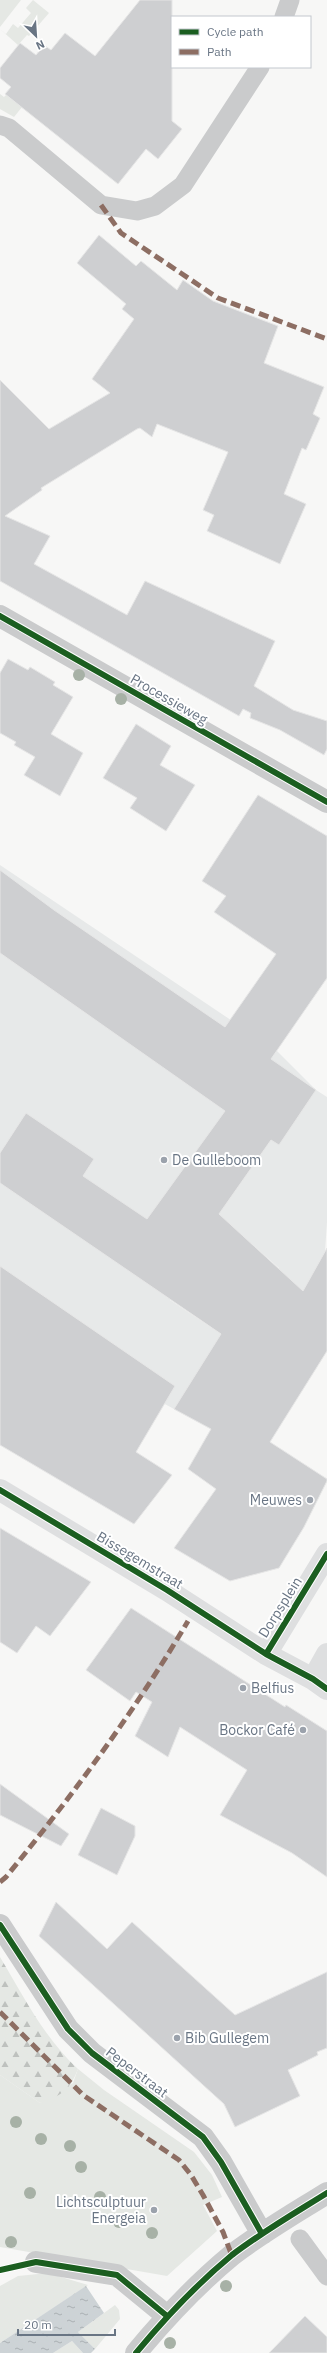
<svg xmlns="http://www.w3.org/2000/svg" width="327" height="2353" font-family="'IBM Plex Sans',sans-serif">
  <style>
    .built { fill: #e7e9e9 }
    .grass { fill: #e5e8e4 }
    .forest { fill: url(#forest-firs) }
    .water { fill: url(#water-ripples) }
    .building { fill: #cecfd1; stroke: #e6e6e6 }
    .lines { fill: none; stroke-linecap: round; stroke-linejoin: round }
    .lane { stroke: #cacbcc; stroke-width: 19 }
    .street { stroke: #cacbcc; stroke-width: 22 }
    .secondary { stroke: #dedfe0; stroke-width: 22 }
    .quiet { stroke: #8d6e63; stroke-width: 5; stroke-dasharray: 10 5; stroke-linecap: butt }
    .cycleway-casing { stroke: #fff; stroke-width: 8 }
    .cycleway { stroke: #1b5e20; stroke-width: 6 }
    .tree { fill: #a7b1a6 }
    .poi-dot { fill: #9ba2ac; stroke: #fff; stroke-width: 1.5 }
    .labels { text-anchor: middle; stroke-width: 4; stroke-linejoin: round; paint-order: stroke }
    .street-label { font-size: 14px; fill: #697584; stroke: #fff }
    .poi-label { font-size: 14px; fill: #697584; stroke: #fff; text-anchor: start }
  </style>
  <defs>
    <pattern id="forest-firs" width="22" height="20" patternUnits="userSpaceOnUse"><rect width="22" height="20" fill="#e5e8e4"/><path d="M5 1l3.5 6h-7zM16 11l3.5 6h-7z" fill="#bec1be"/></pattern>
    <pattern id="water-ripples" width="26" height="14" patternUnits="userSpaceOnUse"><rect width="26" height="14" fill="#cdd3d6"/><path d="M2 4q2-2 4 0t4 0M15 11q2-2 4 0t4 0" fill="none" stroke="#aab0b3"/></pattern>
  </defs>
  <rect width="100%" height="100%" fill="#f7f7f6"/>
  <path class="built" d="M0 865 277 1051 316 1090 327 1097V1222L325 1252 290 1326 258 1298 279 1268 251 1243 193 1274 170 1300 242 1348 211 1429 76 1356 0 1328Z"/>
  <path class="grass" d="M0 0H21L0 27Z
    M33 0 49 13 29 36 27 35 18 45 0 29 6 34 13 24 18 28 31 13 26 8Z
    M0 94 4 97 6 95 22 107 14 117 0 109Z
    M78 2069 104 2090 194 2152 212 2175 222 2197 203 2205 217 2231 167 2276 0 2247V2075L40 2103 73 2083Z
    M48 2273 88 2285 0 2343V2286L18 2276Z
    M115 2305 119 2310 120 2319 95 2349 78 2332Z
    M72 2341 83 2353H53Z"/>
  <path class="forest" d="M0 1957C23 1995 44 2038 78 2069 70 2090 61 2096 40 2103L0 2075Z"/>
  <path class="water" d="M86 2286 104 2313 78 2332 95 2349 91 2353H83L72 2341 53 2353H0V2343Z"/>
  <path class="building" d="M140 0H172V121L182 129 158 159 146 149 118 184 5 94 11 87 0 78V68L20 43 36 55 44 45 51 50 65 33 95 56Z
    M99 235 136 266 141 261 177 290 183 280 213 301 278 326 264 363 324 387 313 414 320 418 306 450 302 448 284 494 306 504 280 564 207 531 214 515 203 510 228 452 157 424 152 437 140 428 137 429 41 488 42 490 5 516 50 536 34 564 127 615 145 581 275 641 254 686 293 710 327 721V749L324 755 280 730 250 718 251 713 243 709 239 716 0 581V380L49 429 110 393 92 379 134 319 122 309 126 304 77 263Z
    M8 659 28 670 30 667 55 682 53 685 73 697 51 734 83 753 60 796 24 775 35 757 14 745 16 742 0 733V673Z
    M136 724 171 746 160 765 195 785 166 831 130 808 137 798 103 778Z
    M258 795 327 836V978L271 1059 316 1090 279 1145 271 1140 219 1214 303 1291 327 1248V1351L270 1442 327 1479V1481L304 1527 279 1568 230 1581 174 1548 216 1489 188 1469 211 1429 174 1409 221 1334 0 1183V1153L26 1113 94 1159 83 1176 147 1219 225 1111 0 953V870L54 910 225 1027 276 954 214 912 226 896 202 881Z
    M0 1266 175 1386 136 1452 172 1475 134 1524 0 1445Z
    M0 1528 91 1582 50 1636 36 1626 17 1653 0 1642Z
    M131 1608 285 1707 286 1705 327 1731V1877L292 1853 220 1815 247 1770 180 1727 168 1757 135 1736 152 1702 136 1692 130 1701 86 1670Z
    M0 1784 69 1834 61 1846 0 1815Z
    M101 1808 135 1826V1836L117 1875 78 1855Z
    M56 1902 107 1949 132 1922 235 2015 327 1972V2048L317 2052 318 2055 288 2070 300 2096 235 2127 224 2104 39 1936Z
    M305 2316 327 2337V2353H269Z"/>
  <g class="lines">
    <path class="lane" d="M284 17 290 0
      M0 125 9 128 101 205 137 211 155 206 183 185 260 67
      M300 2239 327 2276"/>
    <path class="street" d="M0 616 327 802
      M0 1925 68 2029 92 2053 203 2137 221 2162 262 2234
      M36 2262 117 2275 167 2316
      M136 2353C165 2318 197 2284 232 2255 262 2232 295 2213 327 2193"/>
    <path class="secondary" d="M0 1490 167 1590 266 1654 313 1679 327 1689
      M266 1654 327 1554
      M313 1679 327 1654"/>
    <path class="quiet" d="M101 205 121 233 218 298 327 339
      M0 1882 6 1877C72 1796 135 1711 188 1621
      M0 2012 83 2095 179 2160 191 2175 203 2195 223 2232 232 2256"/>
    <g class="cycleway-casing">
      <path id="cycleway" d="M0 616 327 802
        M0 1490 167 1590 266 1654 313 1679 327 1689
        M266 1654 327 1554
        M0 1925 68 2029 92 2053 203 2137 221 2162 262 2234
        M0 2270 36 2262 117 2275 167 2316
        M136 2353C165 2318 197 2284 232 2255 262 2232 295 2213 327 2193"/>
    </g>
    <use href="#cycleway" class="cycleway"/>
  </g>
  <g class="tree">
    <circle cx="79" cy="675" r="6"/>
    <circle cx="121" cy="699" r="6"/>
    <circle cx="16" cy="2122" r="6"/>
    <circle cx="41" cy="2139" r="6"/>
    <circle cx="70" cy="2146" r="6"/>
    <circle cx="81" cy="2167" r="6"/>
    <circle cx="30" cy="2193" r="6"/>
    <circle cx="100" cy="2197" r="6"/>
    <circle cx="119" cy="2222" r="6"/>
    <circle cx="152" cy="2233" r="6"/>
    <circle cx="11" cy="2242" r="6"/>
    <circle cx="226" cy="2286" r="6"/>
    <circle cx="170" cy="2343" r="6"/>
  </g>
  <g class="poi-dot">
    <circle cx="164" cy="1160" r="4"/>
    <circle cx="310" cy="1500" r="4"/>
    <circle cx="243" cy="1688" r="4"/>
    <circle cx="303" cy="1730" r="4"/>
    <circle cx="177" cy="2038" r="4"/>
    <circle cx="154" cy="2210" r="4"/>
  </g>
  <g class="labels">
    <g class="street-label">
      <text transform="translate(169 699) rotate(30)" y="5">Processieweg</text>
      <text transform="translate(140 1560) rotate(31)" y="5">Bissegemstraat</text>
      <text transform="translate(280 1607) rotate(-58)" y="5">Dorpsplein</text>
      <text transform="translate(137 2072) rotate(37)" y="5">Peperstraat</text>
    </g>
    <g class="poi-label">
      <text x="172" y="1165">De Gulleboom</text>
      <text x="302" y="1505" text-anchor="end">Meuwes</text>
      <text x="251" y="1693">Belfius</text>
      <text x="295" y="1735" text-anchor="end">Bockor Café</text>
      <text x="185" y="2043">Bib Gullegem</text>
      <text x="146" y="2207" text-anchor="end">Lichtsculptuur<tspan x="146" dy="16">Energeia</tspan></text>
    </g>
  </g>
  <rect x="171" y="16" width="140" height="52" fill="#ffffff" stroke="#c3c8ce"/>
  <rect x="179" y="29" width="20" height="6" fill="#1b5e20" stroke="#c3c8ce"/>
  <text x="207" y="36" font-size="12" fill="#697584">Cycle path</text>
  <rect x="179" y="49" width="20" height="6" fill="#8d6e63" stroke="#c3c8ce"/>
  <text x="207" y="56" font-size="12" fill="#697584">Path</text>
  <g transform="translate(36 36) rotate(155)" stroke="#ffffff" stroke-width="3" paint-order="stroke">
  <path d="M0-3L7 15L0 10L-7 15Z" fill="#697584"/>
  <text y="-6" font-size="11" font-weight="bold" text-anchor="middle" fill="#697584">N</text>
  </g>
  <path d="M18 2329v6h97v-6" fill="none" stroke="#697584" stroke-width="2"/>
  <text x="24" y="2329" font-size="12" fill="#697584" stroke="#ffffff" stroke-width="3" paint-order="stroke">20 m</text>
</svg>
